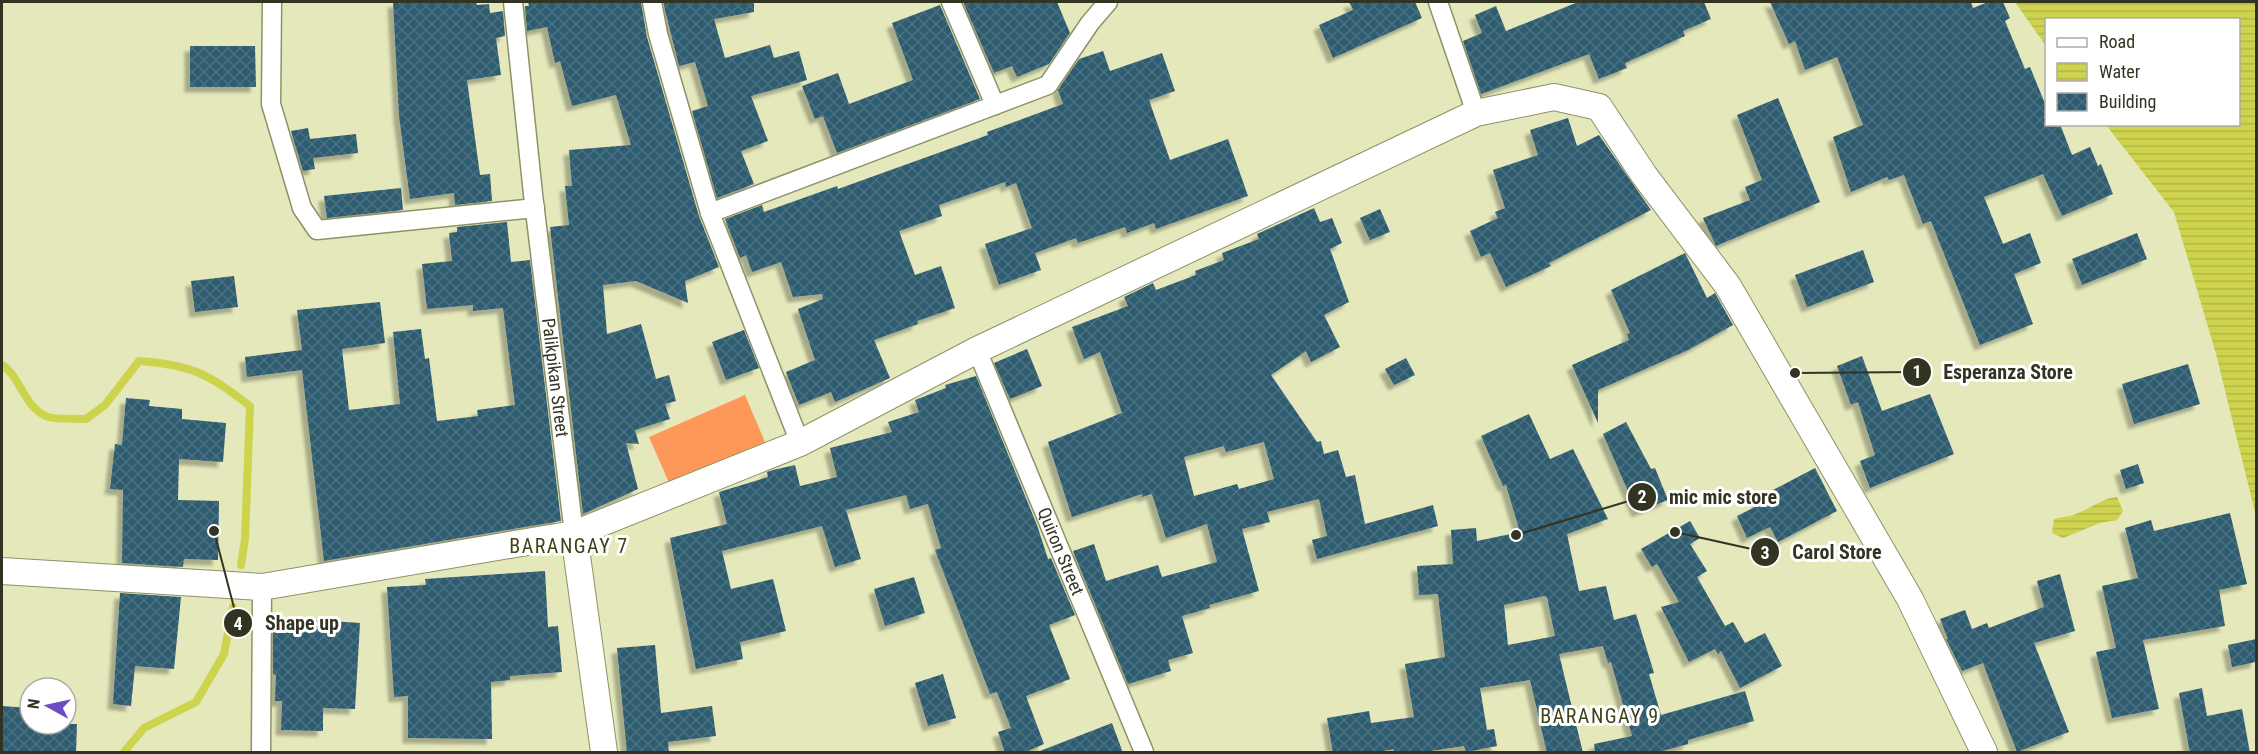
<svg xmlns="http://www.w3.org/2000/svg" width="2258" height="754" font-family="'Roboto Condensed',sans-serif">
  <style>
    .pitch { fill: #fd9858 }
    .water { fill: url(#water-rules) }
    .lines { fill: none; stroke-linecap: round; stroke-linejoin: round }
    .stream { stroke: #ced34e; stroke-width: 8 }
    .building { fill: url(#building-cross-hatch); fill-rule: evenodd; filter: url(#shadow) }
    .street-casing { stroke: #8f9267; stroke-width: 21 }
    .secondary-casing { stroke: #8f9267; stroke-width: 28 }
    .street { stroke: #fff; stroke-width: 18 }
    .secondary { stroke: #fff; stroke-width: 26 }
    .labels { text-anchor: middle; stroke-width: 6; stroke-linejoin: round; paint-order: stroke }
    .street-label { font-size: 18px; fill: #323321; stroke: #fff }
    .neighbourhood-label { font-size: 20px; letter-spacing: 1.5px; fill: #404218; stroke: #fff }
    .leader { fill: none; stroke: #323321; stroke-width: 2 }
    .callout-dot { fill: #323321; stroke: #fff; stroke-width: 2 }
    .mark-label { font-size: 18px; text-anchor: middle; font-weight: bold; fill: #fff }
    .callout-label { font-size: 20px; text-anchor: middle; font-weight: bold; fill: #323321; stroke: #fff; stroke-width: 6; stroke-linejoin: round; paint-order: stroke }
  </style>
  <defs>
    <pattern id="water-rules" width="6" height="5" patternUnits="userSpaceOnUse" patternTransform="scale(1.5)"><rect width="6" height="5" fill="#ced34e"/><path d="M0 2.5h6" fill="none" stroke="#b1b644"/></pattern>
    <pattern id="building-cross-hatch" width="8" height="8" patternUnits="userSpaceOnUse" patternTransform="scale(1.5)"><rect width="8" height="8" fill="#2e5b71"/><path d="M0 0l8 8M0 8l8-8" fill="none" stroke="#4c7080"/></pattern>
    <filter id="shadow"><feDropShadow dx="-5.5" dy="5.5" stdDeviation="1.5" flood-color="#0004"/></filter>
  </defs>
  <rect width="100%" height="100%" fill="#e4e8ba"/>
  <path class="pitch" d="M745 395 765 442 670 485 649 437Z"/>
  <path class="water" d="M2015 2H2256V516L2216 354 2174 212 2106 125 2238 124V20H2046V46Z
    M2117 497 2123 511 2117 520 2100 523 2063 538 2052 533 2054 519C2061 517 2067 517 2073 515 2089 510 2102 498 2117 497Z"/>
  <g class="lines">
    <path class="stream" d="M2 365C21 377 24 408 48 417 59 420 75 418 86 419L105 405 139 361C193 365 208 374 250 406L245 539 241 565
      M124 752 144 728 196 702 224 654 233 607"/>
  </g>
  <path class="building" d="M393 2H476L477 5 489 4 490 13 503 11 505 36 496 38 501 75 467 80 480 175 490 174 492 201 455 205 454 193 410 199 399 116Z
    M528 2H641L647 37 699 216 719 267 685 281 688 303 636 281 603 285 607 334 641 324 656 379 669 375 676 401 665 404 670 419 635 430 639 444 626 443 638 489 583 514 550 227 569 225 565 186H572L569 150 631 145 616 95 572 106 560 61 555 63 547 27 527 31 525 6H529Z
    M663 2H754V12L714 19 725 58 770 45 774 58 799 51 807 80 751 96 768 141 741 151 754 184 717 198 692 111 708 106 695 62 679 66Z
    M963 2H1057L1070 33 1049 64 1017 77 1012 66 994 73Z
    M1349 2H1415L1422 18 1333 58 1319 25 1353 10Z
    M1578 2H1704L1711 19 1683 31 1685 36 1625 63 1627 68 1599 79 1589 54 1481 94 1463 41 1482 33 1475 15 1496 6 1506 31Z
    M1770 2H1971L1973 8 1988 2H2003L2010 18 2005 21 2025 69 2030 67 2046 106V124H2060L2072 155 2090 147 2098 166 2101 164 2113 194 2062 216 2043 174 1984 197 2003 244 2030 233 2041 263 2014 274 2033 324 1980 345 1931 221 1923 224 1904 175 1889 180 1887 177 1851 192 1833 137 1863 125 1837 57 1805 70 1795 41 1789 44Z
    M940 5 980 99 837 153 823 116 815 119 802 86 838 73 849 104 913 80 892 23Z
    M190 46H255L256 87H190Z
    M1103 51 1110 71 1162 53 1175 91 1149 100 1170 160 1228 139 1248 196 1156 229 1154 223 1127 233 1125 227 1078 243 1076 238 1035 253 1041 270 999 285 985 244 1032 228 1016 183 1006 187 1005 182 939 205 942 216 899 231 915 275 941 266 955 308 917 321 918 324 874 340 890 378 835 402 831 392 799 405 786 372 815 360 798 309 823 299 822 294 793 297 781 262 752 272 746 255 740 258 725 219 762 205 764 212 837 186 838 189 988 135 987 132 1063 104 1058 90 1079 59Z
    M1778 98 1820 202 1716 246 1703 218 1750 200 1745 187 1762 180 1737 115Z
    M1568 118 1577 146 1599 135 1651 210 1549 263 1551 266 1506 287 1490 253 1481 257 1470 231 1498 218 1495 212 1505 208 1493 170 1538 155 1530 130Z
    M308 128 310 139 356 134 358 153 313 158 315 169 303 171 291 131Z
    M401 188 403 210 327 218 324 196Z
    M1314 208 1320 222 1332 218 1342 243 1330 249 1349 302 1324 315 1340 347 1311 362 1306 351 1271 375 1317 442 1321 441 1324 454 1338 450 1346 477 1355 475 1365 524 1433 505 1438 526 1317 559 1312 540 1327 536 1319 499 1267 512 1270 522 1242 529 1259 591 1209 605 1210 608 1182 616 1193 653 1168 660 1171 671 1128 684 1073 551 1094 544 1106 581 1158 565 1162 577 1217 562 1207 524 1166 538 1152 494 1142 497V494L1072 517 1048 442 1122 413 1100 352 1084 359 1072 327 1128 306 1124 297 1153 283 1156 290 1196 275 1195 271 1224 260 1222 253 1259 239 1257 234ZM1264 442 1274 479 1239 489 1237 484 1194 496 1184 457 1224 446 1226 452Z
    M1380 209 1390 232 1370 240 1360 218Z
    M507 222 511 262 530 260 561 521 324 561 302 370 247 377 245 357 302 350 297 310 380 302 385 343 342 349 349 410 400 404 393 332 421 329 425 359 429 358 437 421 478 416 477 410 515 405 503 308 473 311V305L427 309 422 264 452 261 449 233 457 232V227Z
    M2137 233 2147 259 2082 285 2072 259Z
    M1863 250 1874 282 1807 307 1795 275Z
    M1685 253 1707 298 1715 293 1733 325 1688 350 1598 390V423L1572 365 1629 340 1627 334 1630 333 1611 290Z
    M234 276 238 307 195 312 191 281Z
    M744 330 759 368 726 380 712 342Z
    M1027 349 1042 386 1010 399 994 363Z
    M1862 356 1882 411 1930 394 1954 454 1870 488 1860 461 1875 455 1858 402 1851 405 1837 366Z
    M1406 358 1415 375 1394 385 1385 369Z
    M2188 364 2200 404 2134 424 2122 384Z
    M976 376 1037 525 1048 559 1051 558 1075 615 1049 625 1070 679 1026 696 1044 744 1023 753H1005L998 732 1011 728 997 692 990 694 935 550 941 548 928 504 910 509 906 495 846 510 861 559 835 567 822 526 722 551 731 589 773 579 786 631 740 642 743 659 696 669 670 538 727 524 719 492 768 477 767 472 773 470 795 465 800 486 837 477 830 448 892 432 888 422 919 412 915 400 946 388 945 385Z
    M126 398 150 400 149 406 182 409V419L226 423 223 462 179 459 178 500 219 501 218 560 184 559 183 567 122 563 123 490 110 489 115 444 122 445Z
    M1529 414 1550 459 1573 449 1608 519 1567 534 1579 591 1606 586 1614 620 1636 614 1654 673 1649 674 1661 715 1745 691 1754 721 1688 740V744L1655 753H1595L1594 744 1632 736 1611 662 1608 663 1603 646 1559 654 1583 753H1547L1530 680 1480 688 1487 730 1494 729 1497 746 1466 752 1464 746 1417 753H1394V749L1372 753H1333L1327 718 1369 711 1371 723 1414 717 1405 664 1445 657 1438 594 1419 595 1417 566 1453 564 1451 530 1476 528 1477 541 1520 532 1506 485 1503 486 1481 436ZM1544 596 1547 597 1555 636 1508 645 1504 605Z
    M1626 422 1651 469 1655 468 1668 500 1637 512 1603 434Z
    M2138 464 2144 483 2126 489 2120 470Z
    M1815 468 1837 511 1778 542 1770 527 1747 538 1737 516 1759 505 1756 499Z
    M2230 513 2247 584 2219 590 2225 626 2143 640 2159 709 2112 718 2096 652 2116 648 2102 586 2138 578 2125 528 2151 520 2154 531Z
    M1690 521 1700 538 1690 544 1707 571 1697 577 1725 626 1733 622 1745 643 1765 633 1782 666 1740 688 1721 651 1718 654 1715 649 1689 662 1661 607 1679 602 1657 564 1652 567 1641 549Z
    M545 571 548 627 558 626 562 672 510 676V680L491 682 492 739 408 738V696L394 697 387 587 426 585 425 579Z
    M2060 574 2075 631 2034 643 2069 732 2017 752 1983 663 1962 671 1946 639H1948L1940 619 1965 610 1972 629 1987 623 1989 628 2044 607 2037 581Z
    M914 577 925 613 885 626 874 589Z
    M120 593 181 597 174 669 135 666 131 706 113 704Z
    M273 617 360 623 355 709 323 708V731L281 730 282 701H275L276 675 273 674Z
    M2256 639V662L2232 667 2228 645Z
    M655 645 661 713 712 706 716 736 668 742 669 753H627L617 648Z
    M943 674 956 718 928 726 915 683Z
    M2202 688 2207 716 2242 709 2250 753H2190L2179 693Z
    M2 706 30 708V724H77L76 753H2Z
    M1112 723 1123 753H1040V751Z"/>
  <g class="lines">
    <g class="street-casing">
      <g id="street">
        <path d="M272 2 271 104 302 208 317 230 535 208"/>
        <path id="s1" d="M513 2 533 194 574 534"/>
        <path d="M652 2 658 34 710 213"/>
        <path d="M951 2 995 105"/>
        <path d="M1438 2 1476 113"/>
        <path id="s2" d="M977 350 1144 752"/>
        <path d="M800 443 710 213 1048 85 1090 23 1108 2"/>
        <path d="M261 752 262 587"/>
      </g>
    </g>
    <g class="secondary-casing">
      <path id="secondary" d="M574 534 604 752
        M2 571 262 587 574 534 800 443 977 350 1476 113 1554 97 1599 107 1644 175 1728 286 1910 599 1984 752"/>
    </g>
    <use href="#street" class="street"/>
    <use href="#secondary" class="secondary"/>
  </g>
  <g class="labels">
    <g class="street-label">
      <text dy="6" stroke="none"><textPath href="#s1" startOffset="378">Palikpikan Street</textPath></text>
      <text dy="6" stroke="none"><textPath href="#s2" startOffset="218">Quiron Street</textPath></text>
    </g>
    <g class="neighbourhood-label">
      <text x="569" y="553">BARANGAY 7</text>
      <text x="1600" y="723">BARANGAY 9</text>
    </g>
  </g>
  <path class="leader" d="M1795 373L1917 372M1516 535L1642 497M1675 532L1765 552M214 531L238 623"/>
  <g class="callout-dot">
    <circle cx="1795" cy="373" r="6"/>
    <circle cx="1516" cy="535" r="6"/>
    <circle cx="1675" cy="532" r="6"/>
    <circle cx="214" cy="531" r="6"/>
    <circle cx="1917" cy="372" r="15"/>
    <circle cx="1642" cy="497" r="15"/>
    <circle cx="1765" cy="552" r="15"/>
    <circle cx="238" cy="623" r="15"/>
  </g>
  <g class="mark-label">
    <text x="1917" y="378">1</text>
    <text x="1642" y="503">2</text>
    <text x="1765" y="559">3</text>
    <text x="238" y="630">4</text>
  </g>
  <g class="callout-label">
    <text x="2008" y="379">Esperanza Store</text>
    <text x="1723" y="504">mic mic store</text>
    <text x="1837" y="559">Carol Store</text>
    <text x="302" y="630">Shape up</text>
  </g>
  <rect width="2258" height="754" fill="none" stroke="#323321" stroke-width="6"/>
  <rect x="2045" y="18" width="195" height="108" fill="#ffffff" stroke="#adada6" stroke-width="1.5"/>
  <rect x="2057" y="38" width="30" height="9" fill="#ffffff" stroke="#adada6" stroke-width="1.5"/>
  <text x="2099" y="48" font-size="18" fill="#323321">Road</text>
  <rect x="2057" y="63" width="30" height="18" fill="url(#water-rules)" stroke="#adada6" stroke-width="1.5"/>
  <text x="2099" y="78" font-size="18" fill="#323321">Water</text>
  <rect x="2057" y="93" width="30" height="18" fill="url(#building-cross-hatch)" stroke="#adada6" stroke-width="1.5"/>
  <text x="2099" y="108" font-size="18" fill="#323321">Building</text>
  <g transform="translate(48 706) rotate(278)"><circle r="28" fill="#ffffff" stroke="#adada6" stroke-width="1.5"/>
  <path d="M0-4.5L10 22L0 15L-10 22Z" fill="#6c4bc3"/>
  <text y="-9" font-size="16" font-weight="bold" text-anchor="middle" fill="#323321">N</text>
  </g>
</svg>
